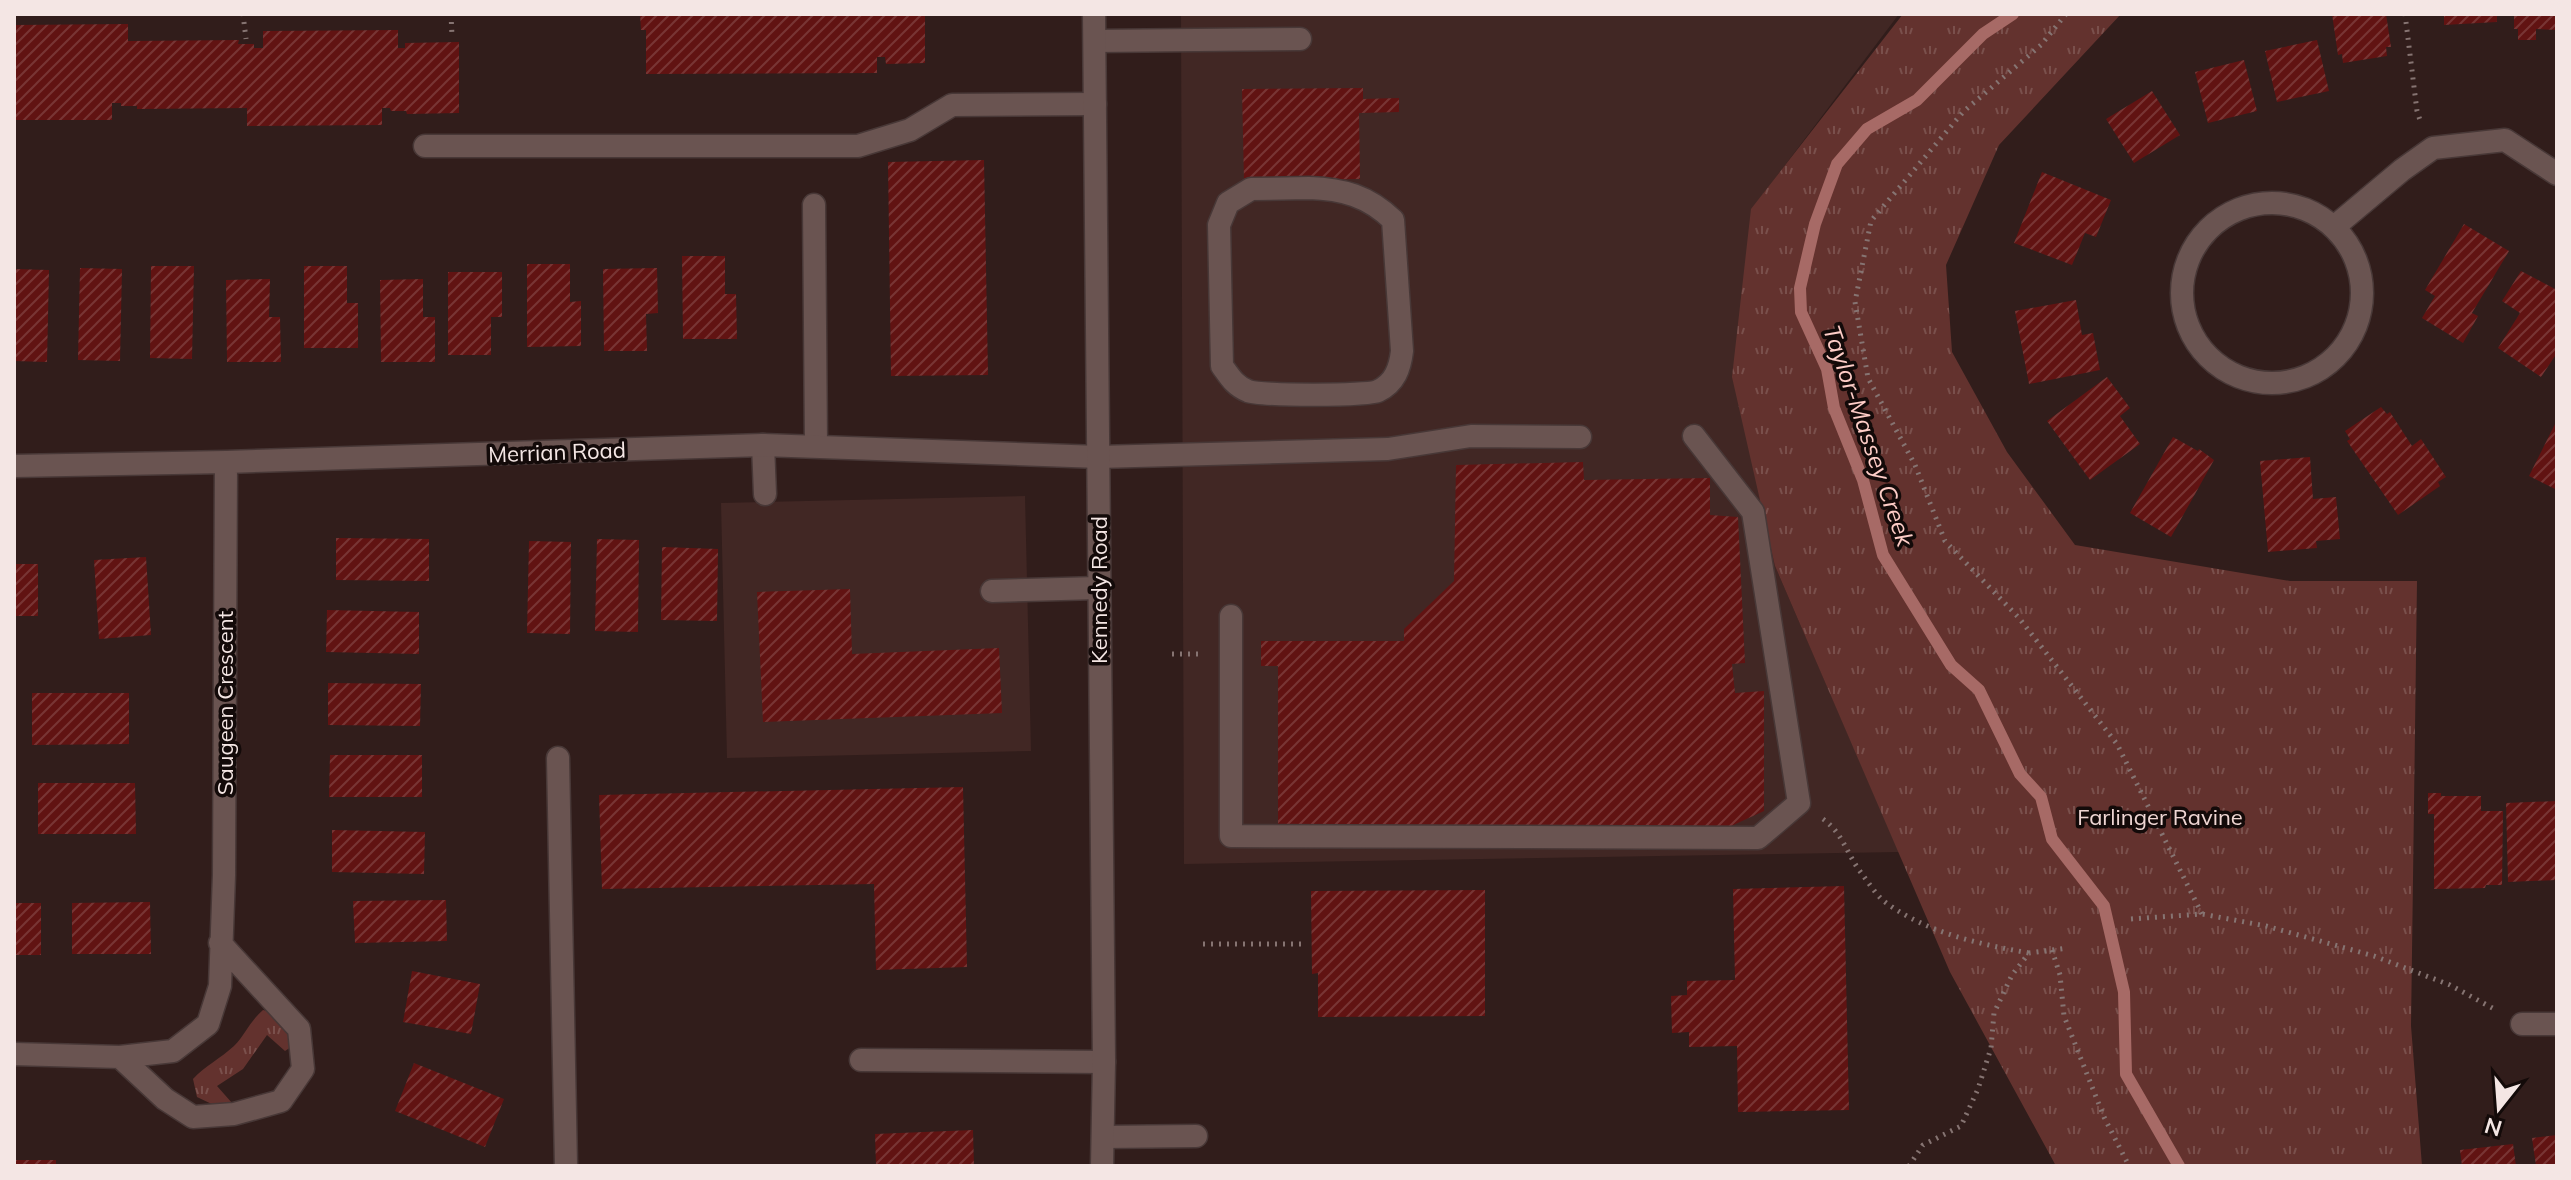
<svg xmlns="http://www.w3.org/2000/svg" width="2571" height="1180" font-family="Mulish,sans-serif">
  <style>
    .built { fill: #412724 }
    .grass { fill: url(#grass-tufts) }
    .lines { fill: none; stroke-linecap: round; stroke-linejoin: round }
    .stream { stroke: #a76a66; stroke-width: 12 }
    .building { fill: url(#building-hatch) }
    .service-casing { stroke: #483837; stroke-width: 25 }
    .minor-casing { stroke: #483837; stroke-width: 25 }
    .secondary-casing { stroke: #483837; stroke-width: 25 }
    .path { stroke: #867472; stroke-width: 5; stroke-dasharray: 2 6; stroke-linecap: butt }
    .service { stroke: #6a5451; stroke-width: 22 }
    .minor { stroke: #6a5451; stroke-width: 22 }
    .secondary { stroke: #6a5451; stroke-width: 22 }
    .labels { text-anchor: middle; stroke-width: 7; stroke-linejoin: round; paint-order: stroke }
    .street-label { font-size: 22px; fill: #f4e6e4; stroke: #130a09 }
    .park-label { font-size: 22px; fill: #efd6d3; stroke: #130a09 }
    .water-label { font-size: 24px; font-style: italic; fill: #fecdc7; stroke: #130a09 }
  </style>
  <defs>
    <pattern id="grass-tufts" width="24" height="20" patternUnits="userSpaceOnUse" patternTransform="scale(2)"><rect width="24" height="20" fill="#63322e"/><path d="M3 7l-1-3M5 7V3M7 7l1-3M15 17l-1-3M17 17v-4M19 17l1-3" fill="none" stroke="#7a504c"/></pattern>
    <pattern id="building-hatch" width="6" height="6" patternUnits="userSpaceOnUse" patternTransform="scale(2)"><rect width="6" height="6" fill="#611312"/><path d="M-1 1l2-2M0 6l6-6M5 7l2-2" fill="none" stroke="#783534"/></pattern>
  </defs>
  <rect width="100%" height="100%" fill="#311d1b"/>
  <path class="built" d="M1181 14H1899L1752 209 1775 566 1899 852 1184 864Z
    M1025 496 1031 751 727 758 721 503Z"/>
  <path class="grass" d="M1903 14H2121L1999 145 1946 265 1952 352 2007 452 2075 545 2290 581H2417L2411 1026 2422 1166H2056L1950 972 1775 566 1732 377 1751 209Z
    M263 1010C283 1014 288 1028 291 1047L285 1051 267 1035 243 1069 217 1086 232 1103 231 1108 218 1107 197 1097 193 1079C205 1066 221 1058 234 1046 245 1035 250 1021 263 1010Z"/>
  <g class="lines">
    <path class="stream" d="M2013 14 1983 34 1917 100 1867 129 1837 164 1815 224 1800 288 1801 312 1827 369 1834 408 1863 480 1883 555 1951 665 1979 690 2020 774 2041 797 2052 839 2104 906 2124 992 2126 1074 2179 1166"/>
  </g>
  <path class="building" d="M640 14H925V63L886 64 885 57H877V73L646 74V30H641Z
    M2332 14H2386L2391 47H2386L2387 56 2343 63 2342 54 2338 55Z
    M2444 14H2497V22L2444 25Z
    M2514 14H2557V30L2536 29V40H2518V29H2514Z
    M128 24V41L239 40 238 44H254V48H263V31L398 30V48H405V43L459 42V113L407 114 406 111H391L390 108H382V125L247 126V108L137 109V106H121V103H112V120H14V25Z
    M2317 40 2329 91 2277 102 2265 51Z
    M2244 60 2257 111 2208 123 2195 72Z
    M1363 88V99L1399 98V112L1359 113 1360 179 1244 181 1242 89Z
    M2152 91 2180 135 2134 163 2106 119Z
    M984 160 988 375 891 376 888 162Z
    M2042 172 2111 200 2096 237 2085 233 2072 265 2014 243Z
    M2464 224 2509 251 2472 313 2478 316 2463 343 2422 318 2435 296 2425 290Z
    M682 256H725V294H736L737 339H683Z
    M527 264H570V302L581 301V346L527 347Z
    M151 266H194L192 359 150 358Z
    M304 266H347V303H358V348H304Z
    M80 268 122 269 120 361 78 360Z
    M657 268 658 313 646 314 647 351H604L603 269Z
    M14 269 49 270 47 362 14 361Z
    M2521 271 2557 290V353L2541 377 2498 348 2520 313 2502 301Z
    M448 272H502V317H491V355H448Z
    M270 279 269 317H280L281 362H227L226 280Z
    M423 279V317H435V362H381L380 280Z
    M2076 300 2082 335 2093 333 2100 370 2029 384 2015 311Z
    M2107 377 2130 408 2120 416 2140 444 2090 480 2047 421Z
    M2381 407 2387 414 2390 412 2412 446 2421 439 2446 477 2438 482 2440 486 2398 515 2347 441 2350 439 2345 431Z
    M2557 420V490L2529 476Z
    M2173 437 2198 451 2199 449 2214 460 2171 537 2130 513Z
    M2310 457 2313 499 2336 497 2340 539 2316 541 2317 548 2268 552 2260 461Z
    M1583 462 1584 480 1710 478V515L1738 517 1745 663 1732 664 1735 693 1764 691V811L1729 827 1278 826V666H1261V641H1404V629L1454 581 1456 465Z
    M336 538 429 539V581L336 580Z
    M597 539 639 540 638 632 595 631Z
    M529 541 571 542 570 634 527 633Z
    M662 547 718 549 717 621 661 620Z
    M146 557 151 635 99 639 94 560Z
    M14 564H38V616H14Z
    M850 589 852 654 999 648 1002 713 763 722 757 592Z
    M327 610 419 612V654L326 652Z
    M328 683 421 684 420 726 328 725Z
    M32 693H129V744L32 745Z
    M330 755H422V797H329Z
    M38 783H135L136 834H38Z
    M963 787 967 967 876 970 874 884 602 889 599 795Z
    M2428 793H2441V796H2481V811H2503L2502 885H2486L2485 888 2434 889V814H2428Z
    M2557 801V880L2508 882 2506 803Z
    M332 830 425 832 424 874 332 872Z
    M1844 886 1849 1110 1738 1112 1737 1046 1689 1047V1032L1672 1033 1671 996 1687 995V981L1735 980 1733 889Z
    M1485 890V1016L1318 1017V973L1312 974 1311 891Z
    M446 900 447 941 355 943 353 901Z
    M150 902 151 954H72V903Z
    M14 903H41V955H14Z
    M412 971 480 984 471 1034 403 1022Z
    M414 1063 504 1099 485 1147 395 1111Z
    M973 1130 974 1166H876L875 1134Z
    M2557 1135V1166H2536L2532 1138Z
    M2513 1144 2516 1166H2462L2460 1150Z
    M14 1160H56V1166H14Z"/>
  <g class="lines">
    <g class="service-casing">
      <path id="service" d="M1095 41 1300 39
        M425 146H858L910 130 952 105 1095 104
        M1309 188C1343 189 1368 196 1393 220L1402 351C1400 368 1395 383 1378 391 1367 396 1260 396 1248 391 1235 386 1230 377 1222 366L1219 225 1228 203 1251 189Z
        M814 205 816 445
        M763 445 765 494
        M1099 457 1388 449 1471 436 1580 437
        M992 591 1098 588
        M1231 616V836L1758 838 1799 803 1753 512 1694 436
        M558 758 566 1166
        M861 1060 1104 1062
        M1103 1137 1196 1136"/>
    </g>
    <g class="minor-casing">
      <path id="minor" d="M2182 293a90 90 0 1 1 180 0a90 90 0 1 1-180 0Z
        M2334 227 2402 170 2433 148 2505 140 2557 174
        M14 466 226 462 763 445 1099 457
        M2522 1024H2557
        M14 1054 120 1057 173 1051 208 1024 220 986 224 875 226 462
        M120 1057 165 1099 193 1117 234 1114 281 1101 303 1069 299 1029 220 943"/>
    </g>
    <g class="secondary-casing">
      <path id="secondary" d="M1094 14 1104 1062 1102 1166"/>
    </g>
    <path class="path" d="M243 14 246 39
      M451 14 452 36
      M2066 14 2041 45 1963 112 1871 221 1855 302 1868 378 1915 465 1945 541 2019 618 2117 744 2202 914
      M2405 14 2417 111 2420 120
      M1172 654H1203
      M1823 819C1843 833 1847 855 1862 874 1869 883 1876 895 1885 902 1927 933 1979 944 2029 953
      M2131 919 2202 914 2266 926 2374 956 2450 985 2496 1010
      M1203 944H1307
      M2052 950 2060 975 2064 1016 2104 1117 2129 1166
      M1909 1166 1923 1145 1961 1126 1978 1089 1991 1048 1994 1013 2012 975 2029 953 2068 948"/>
    <use href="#service" class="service"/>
    <use href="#minor" class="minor"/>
    <use href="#secondary" class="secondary"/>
  </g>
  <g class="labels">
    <g class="street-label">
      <text transform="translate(557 452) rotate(-2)" y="8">Merrian Road</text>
      <text transform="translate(1099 590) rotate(-90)" y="8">Kennedy Road</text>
      <text transform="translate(225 703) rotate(-90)" y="8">Saugeen Crescent</text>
    </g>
    <g class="park-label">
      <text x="2160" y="825">Farlinger Ravine</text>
    </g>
    <g class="water-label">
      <text transform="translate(1868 436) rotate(71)" y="8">Taylor-Massey Creek</text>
    </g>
  </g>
  <rect width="2571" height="1180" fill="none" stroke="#f4e6e4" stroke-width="32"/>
  <g transform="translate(2499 1108) rotate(197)" stroke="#130a09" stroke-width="6" paint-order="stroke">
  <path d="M0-6L14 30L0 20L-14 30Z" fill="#f4e6e4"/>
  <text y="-12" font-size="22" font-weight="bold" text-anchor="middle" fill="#f4e6e4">N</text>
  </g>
</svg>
